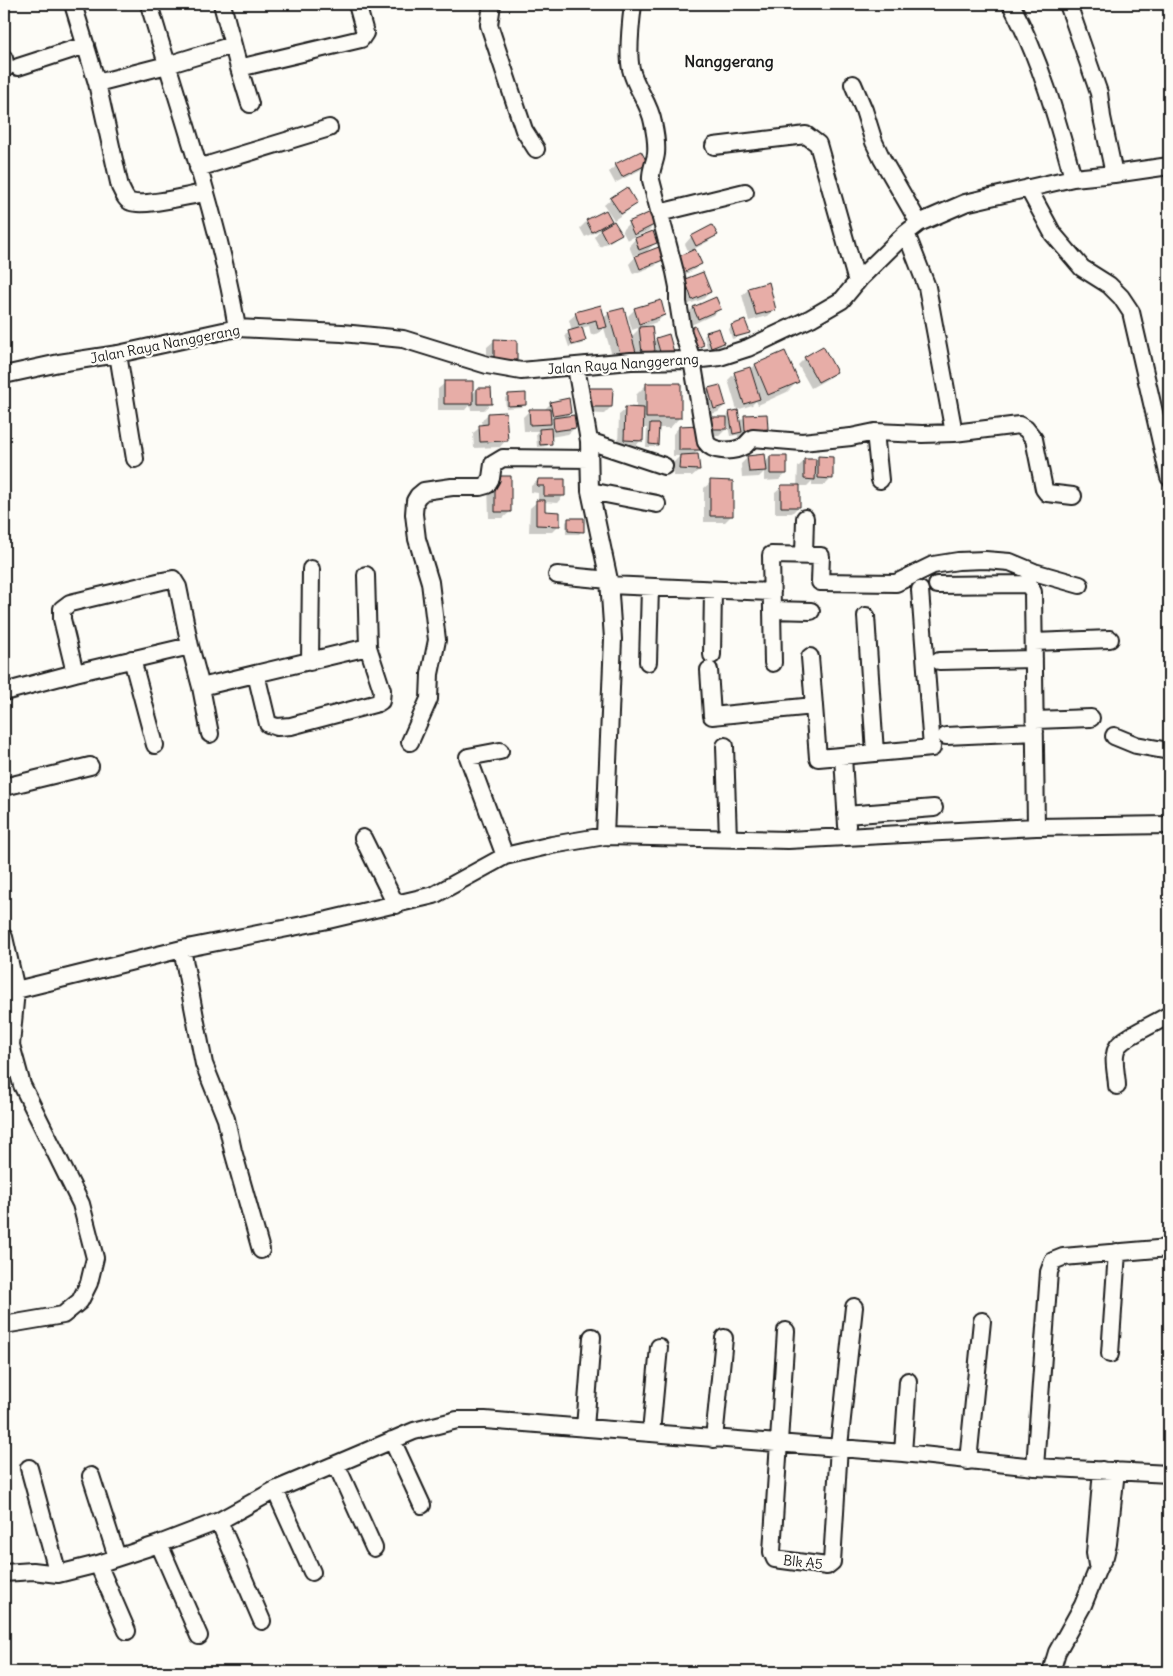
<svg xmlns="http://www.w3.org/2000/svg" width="1173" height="1676" font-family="Delius,sans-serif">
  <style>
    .shadow { fill: #0003 }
    .building { fill: #e7ada7; stroke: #1c1c1c }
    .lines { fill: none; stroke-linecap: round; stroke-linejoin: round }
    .minor-casing { stroke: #1c1c1c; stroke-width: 20 }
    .minor { stroke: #fdfcf7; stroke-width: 16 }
    .labels { text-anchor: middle; stroke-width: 4.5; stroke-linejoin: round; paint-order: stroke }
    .street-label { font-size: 14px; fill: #1c1c1c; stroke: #fdfcf7 }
    .quarter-label { font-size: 16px; font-weight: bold; fill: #1c1c1c; stroke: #fdfcf7 }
  </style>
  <rect width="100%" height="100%" fill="#fdfcf7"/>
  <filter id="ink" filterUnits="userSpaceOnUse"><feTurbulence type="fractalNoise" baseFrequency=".02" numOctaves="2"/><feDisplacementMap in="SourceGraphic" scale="10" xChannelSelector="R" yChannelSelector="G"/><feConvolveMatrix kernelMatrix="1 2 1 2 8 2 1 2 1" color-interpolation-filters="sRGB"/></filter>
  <g filter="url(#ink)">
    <path class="shadow" d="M647 163 640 170 615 183 609 172 616 165Z
      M611 199 636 204 629 210 614 220 604 205Z
      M587 221H610L604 227 620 234 613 240 600 247 594 237 600 230 585 237 580 228Z
      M629 223 655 224 648 231 627 240 622 230Z
      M712 226 716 235 709 241 694 249 700 264 694 270 673 280 689 253 685 244 691 237Z
      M635 239 656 242 645 253 662 259 655 266 633 274 629 264 639 253 633 256 629 246Z
      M703 274 710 292 703 299 686 305 679 287 685 280Z
      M749 289 774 310 768 316 749 321 742 295Z
      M693 308 720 309 713 315 691 325 687 314Z
      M634 310 664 315 657 322 632 330 628 316Z
      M609 313 631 337 639 329 653 342 657 339 673 356 615 366 604 328 599 333 591 335 589 326 581 328 585 341 582 344 569 347 565 335 572 331 569 320 576 314 604 318Z
      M732 326 748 332 745 335 732 339 729 329Z
      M707 333 723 343 720 346 708 350 704 336Z
      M494 341 516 360 509 366H487V347Z
      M784 352 797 382 787 392 758 405 756 401 752 405 737 410 728 380 735 373 750 371 755 365Z
      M805 358 835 372 829 378 811 388 798 365Z
      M445 383 472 395 477 389 490 404 484 410H471L470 404 465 410H438V389Z
      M646 385 680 417 670 428H658L657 444 654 447H646L647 428H642L641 440 635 447 618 446 619 415 626 409H636V395Z
      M709 390 725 405 718 412 708 415 702 396Z
      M508 395 525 404 522 407 506 408 505 398Z
      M580 396 611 407 604 414 580 413Z
      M551 403 570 412 565 417 575 428 568 434 550 437V443L547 446 537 447 536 433 539 431H524L523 417 530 410H544Z
      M730 413 739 422 744 417 767 429 760 436 738 437V435L730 436 727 421H726V429L719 436 699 435V449L693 456 699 470 692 476H673V463L680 456H673V434L679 427H699L706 418H727V416Z
      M488 414 506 440 500 447 474 448 473 433 482 426 481 421Z
      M748 457 765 463 770 457 786 474 779 480 764 481V472L759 477 742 478 741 464Z
      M819 457 832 478 825 485H812V481L807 486H799V506L792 513H775V493L782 487H797L798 467 805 460H816Z
      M495 478 510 512 503 518H489L488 484Z
      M538 480 563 496 557 503 544 502V512L558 526 552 532H529L530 508 538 501V493L531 492V486Z
      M711 482 731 516 725 522H704V488Z
      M569 519 582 531 579 534H566V522Z"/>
    <path class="building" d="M641 151 648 164 622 177 615 164Z
      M627 187 637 204 621 214 610 198Z
      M606 210 612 221 592 232 586 220Z
      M651 212 656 224 634 235 628 222Z
      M614 221 622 234 607 242 600 229Z
      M712 225 718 235 696 246 691 236Z
      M653 231 657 243 639 250 635 238Z
      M659 247 663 260 640 269 635 256Z
      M695 249 702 264 680 274 673 259Z
      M703 272 711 292 692 300 685 279Z
      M769 282 776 310 756 315 748 288Z
      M716 297 721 309 698 319 693 307Z
      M661 300 665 315 639 324 634 308Z
      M601 305 607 327 598 329 596 320 579 325 575 312Z
      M624 308 637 356 622 360 608 312Z
      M745 320 750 333 735 337 731 325Z
      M652 326 655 351 642 353 639 327Z
      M695 326 704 345 693 350 684 331Z
      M582 327 586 341 572 345 568 331Z
      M719 328 724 343 711 348 706 332Z
      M669 334 675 356 662 359 656 338Z
      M494 339 517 340V360H494Z
      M823 346 837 372 818 382 804 357Z
      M785 351 799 382 768 395 755 364Z
      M750 367 760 399 744 404 734 372Z
      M444 381H473V404H444Z
      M646 383H681V418H646Z
      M720 385 726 405 714 409 708 388Z
      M477 388H491L492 404H477Z
      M586 388H613L612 407H586Z
      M526 393V405L508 406V394Z
      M569 398 571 413 553 416 550 402Z
      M625 407 644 408 643 441 624 440Z
      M529 409H550L551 424 530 425Z
      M738 410 742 432 733 434 729 412Z
      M506 412 508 441 480 442 479 425 488 424V413Z
      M767 414 768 429 745 431 744 415Z
      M574 415 576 428 554 431 553 418Z
      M705 417H727V429H705Z
      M650 424H659L658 445 649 444Z
      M700 425V450H679V426Z
      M551 428 552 444 540 445 539 429Z
      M698 454 700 470 679 469 680 455Z
      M765 454 767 471 749 472 747 456Z
      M770 456H787V474H770Z
      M818 456 833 457V479L818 478Z
      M804 459H816L815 480 804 479Z
      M495 476H511V512H495Z
      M538 479H565V496H544V486H537Z
      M710 480 733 481V516H710Z
      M781 485H800V507H781Z
      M536 500H545V511L560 512V526L536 525Z
      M568 518H584V532L568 531Z"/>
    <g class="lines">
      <g class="minor-casing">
        <path id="minor" d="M73 4 97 83 120 187C123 192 125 200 131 202 144 207 190 195 205 193
          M149 4C180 111 219 218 237 328
          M222 4 233 45
          M492 4 489 25 524 130 536 149
          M633 4C631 21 627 53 631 69 635 88 650 103 653 123 655 132 657 144 656 154 655 163 650 170 651 180L675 272 678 287V302L683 333 692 360 706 442C713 453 734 452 744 446 748 444 749 440 753 438L802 442 851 437 875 432 922 434 954 433 1019 425 1026 429 1034 439 1044 489 1047 493 1073 496
          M1011 4C1040 59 1057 118 1073 178
          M1068 4 1099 93 1102 117 1114 174
          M4 58 6 68
          M18 67 86 45
          M239 68 250 104
          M97 83 167 65 233 45 239 68 361 39 365 33 357 4
          M853 84 864 110 874 142 882 159 919 223
          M714 146 806 135 818 144 857 282
          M198 168 329 128
          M1028 188 1053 234 1082 268 1109 285 1121 297 1131 312 1169 477
          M659 213 745 192
          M906 233 927 287 954 433
          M118 354 135 459
          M576 367 589 441 590 491 609 580 613 639 605 836
          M4 375 59 363 118 354 237 328 342 333 403 339 487 365 521 371 631 361 692 360 720 357 748 348 811 318 842 300 861 277 906 233 919 223 965 203 1073 178 1114 174 1169 166
          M875 432 880 480
          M589 441 664 466
          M590 491 657 504
          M804 555 805 518
          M557 575 609 580
          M609 585 772 592
          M937 585 1025 584 1030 587 1033 592 1036 827 1169 825
          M772 610 811 611
          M866 616 875 753
          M1034 642 1110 639
          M712 655 713 590
          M810 657 814 706
          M132 659 155 745
          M939 661 1034 659
          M310 662 311 569
          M648 662 650 587
          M773 663 771 555 821 556 820 582 896 583 933 565 958 561 985 560 1010 562 1034 572 1080 585
          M709 670 712 716 814 706 818 758 932 748 920 590
          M75 673 62 619V609L70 603 162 581 173 579 178 587 190 646
          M256 674 268 724 277 727 291 726 378 703 381 701 382 690 368 647 366 575
          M201 687 210 734
          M4 692 75 673 190 646 201 687 368 647
          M1035 720 1091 718
          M946 736 1035 732
          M1114 736 1136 745 1169 751
          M410 742 429 699 430 674 437 640 430 582 417 539 414 514 415 501 418 496 424 491 452 487H480L487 485 491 478 493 464 503 458 589 459
          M725 746 728 839
          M500 751 468 757 505 856
          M843 756 847 826
          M4 787 90 766
          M846 815 934 808
          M363 838 396 905
          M4 937 16 990 11 1045 22 1085 81 1204 95 1258 89 1283 80 1301 63 1315 4 1325
          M182 949 204 1064 226 1119 233 1151 261 1250
          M4 993 182 949 328 920 434 895 505 856 552 845 605 836 788 840 1036 827
          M1117 1086C1117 1075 1111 1056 1118 1046 1124 1037 1158 1022 1169 1015
          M786 1331 772 1552 775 1559 827 1566 832 1562 839 1446 854 1307
          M1110 1354 1117 1252
          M585 1428 592 1337
          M651 1433 659 1347
          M714 1439 724 1338
          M392 1440 422 1505
          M903 1453 908 1381
          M968 1461 982 1321
          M336 1464 374 1548
          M1035 1467 1049 1272 1053 1261 1063 1257 1169 1248
          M29 1468 58 1574
          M91 1476 117 1557
          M275 1490 312 1572
          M219 1521 262 1621
          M159 1544 199 1636
          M98 1564 127 1631
          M1097 1565 1095 1553 1102 1470
          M4 1573 33 1571 58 1574 98 1564 159 1544 219 1521 275 1490 414 1431 457 1420H485L903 1453 1035 1467 1169 1474
          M1051 1672 1057 1652 1083 1605 1098 1568 1105 1556 1108 1544 1116 1471"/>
      </g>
      <use href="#minor" class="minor"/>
    </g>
  </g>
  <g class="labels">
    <g class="street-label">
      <text transform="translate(165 344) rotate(-11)" y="5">Jalan Raya Nanggerang</text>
      <text transform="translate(623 364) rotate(-4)" y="5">Jalan Raya Nanggerang</text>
      <text transform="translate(803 1562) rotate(6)" y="5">Blk A5</text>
    </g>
    <g class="quarter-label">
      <text x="729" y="67">Nanggerang</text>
    </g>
  </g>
  <rect width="1173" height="1676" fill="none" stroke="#fdfcf7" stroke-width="20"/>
  <rect x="10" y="10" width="1153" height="1656" fill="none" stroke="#1c1c1c" stroke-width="2" filter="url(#ink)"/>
</svg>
